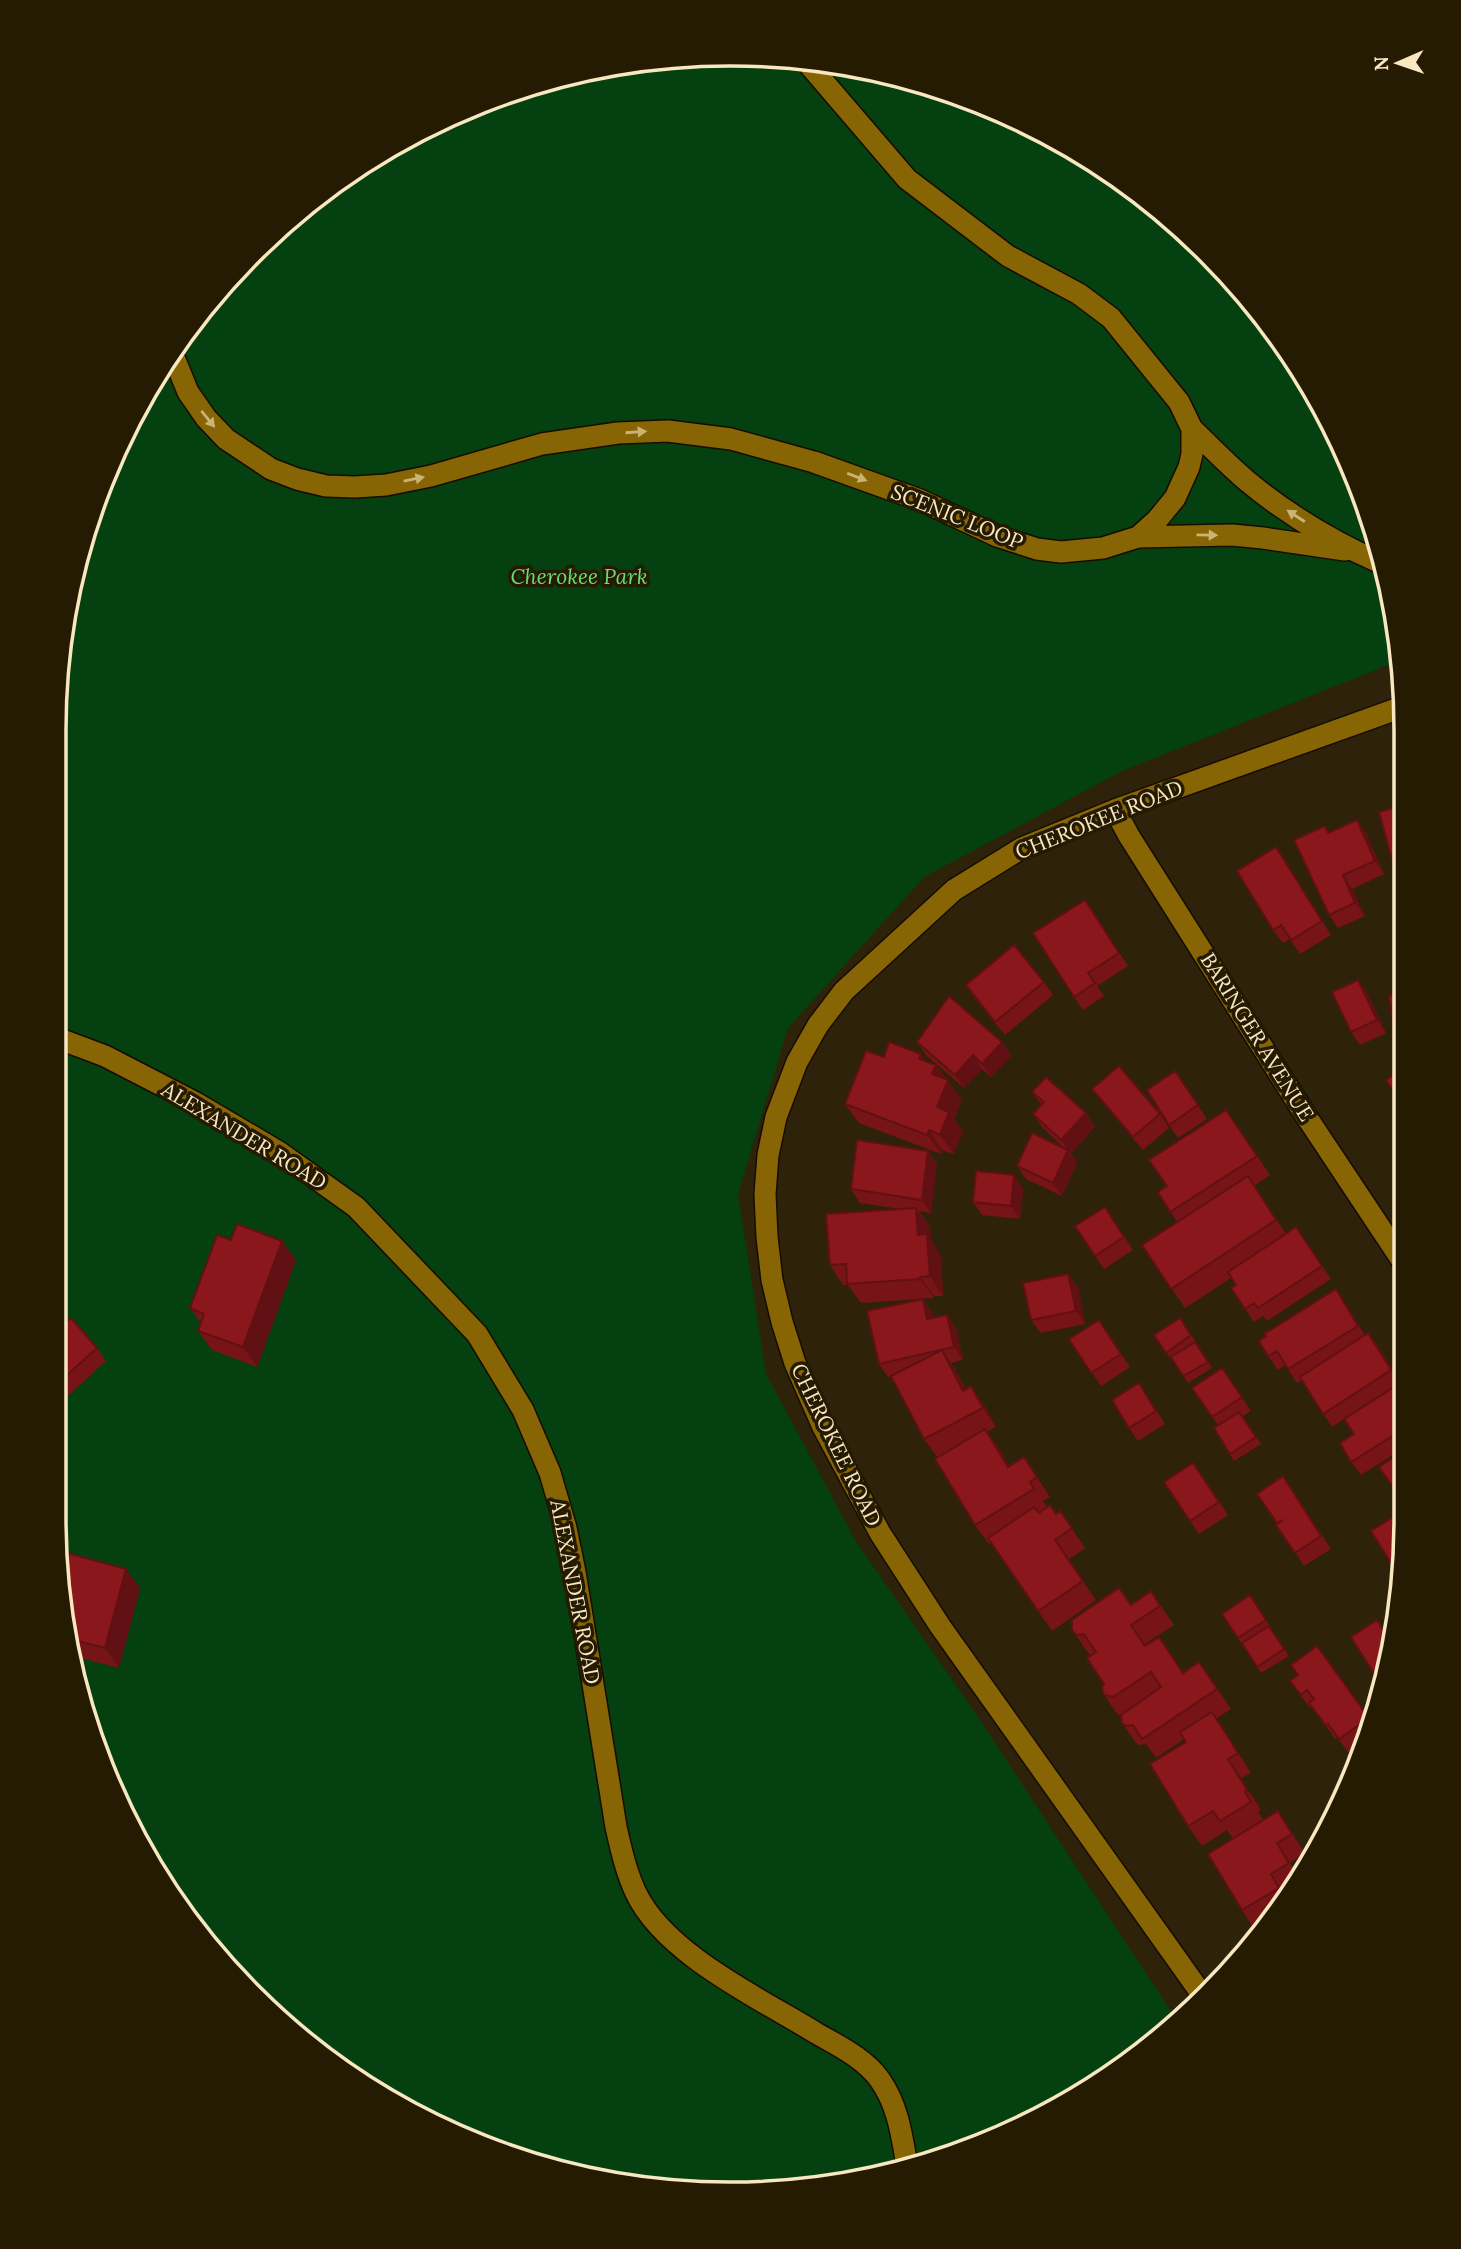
<svg xmlns="http://www.w3.org/2000/svg" width="1461" height="2249" font-family="Lora,serif">
  <style>
    .green { fill: #044010 }
    .lines { fill: none; stroke-linecap: round; stroke-linejoin: round }
    .minor-casing { stroke: #160c00; stroke-width: 24 }
    .minor { stroke: #876504; stroke-width: 21 }
    .wall { fill: #771417 }
    .shaded-wall { fill: #611013 }
    .building { fill: #8a171b; stroke: #611013; stroke-width: 2 }
    .oneway { fill: #cbb375 }
    .labels { text-anchor: middle; stroke-width: 7; stroke-linejoin: round; paint-order: stroke }
    .street-label { font-size: 21px; fill: #f9e7c1; stroke: #251a02 }
    .park-label { font-size: 21px; font-style: italic; fill: #69de74; stroke: #251a02 }
    .rim { fill: none; stroke: #f9e7c1; stroke-width: 3.5 }
  </style>
  <rect width="100%" height="100%" fill="#2e230a"/>
  <path class="green" d="M686 56 818 60 947 90 1068 145 1176 222 1267 319 1337 432 1384 556 1401 660 1122 771 924 877 788 1028 738 1194 766 1374 857 1543 980 1720 1176 2019 1106 2081 906 2172 730 2195 513 2159 319 2055 168 1895 90 1736 54 1518 60 642 106 471 222 285 319 194 431 124 555 77Z"/>
  <g class="lines">
    <g class="minor-casing">
      <path id="minor" d="M175 360 188 392 206 418 226 439 271 469 297 479 326 486 355 487 386 485 431 476 542 444 618 433 668 431 731 439 814 462 920 500 997 536 1037 549 1061 552 1103 548 1138 537 1157 520 1175 498 1189 467 1192 454V429L1179 402 1111 318 1079 294 1008 256 907 179 805 60
        M1192 429C1210 446 1228 465 1247 481 1288 515 1337 544 1385 565
        M1138 537 1232 535 1263 538 1345 550
        M1115 810 1129 836 1306 1116 1403 1262
        M57 1038 105 1056 196 1103 279 1152 356 1207 477 1334 523 1410 550 1473 566 1528 575 1572 616 1827C621 1849 626 1872 636 1893 665 1954 759 1998 816 2033 837 2045 866 2059 880 2080 899 2107 902 2138 908 2171
        M1203 1996 940 1626 880 1533 823 1427 795 1363 782 1322 772 1280 767 1237 765 1194 768 1155 776 1117 797 1062 818 1025 844 991 954 890 1022 848 1115 810 1405 706"/>
    </g>
    <use href="#minor" class="minor"/>
  </g>
  <path class="wall" d="M1405 805 1404 886 1396 874Z
    M1330 832 1366 833 1384 874 1352 889 1365 916 1338 928 1329 915Z
    M1285 860 1331 935 1300 954 1290 939 1283 943 1273 930Z
    M1085 900 1128 966 1097 986 1104 996 1083 1010 1074 997Z
    M1358 980 1367 993 1386 1033 1360 1045 1351 1032Z
    M1044 982 1053 995 1005 1035 975 999 966 985Z
    M1404 993V1034H1399L1394 1028Z
    M917 1042H1002L1011 1056 991 1077 982 1069 964 1088 926 1055Z
    M921 1054 925 1061 936 1065 962 1100 954 1119 963 1131 954 1154 942 1150 941 1154 859 1123 845 1104 884 1057Z
    M1175 1071 1207 1119 1178 1138 1169 1125Z
    M1092 1089 1160 1114 1169 1128 1143 1150 1102 1102Z
    M1032 1092 1086 1113 1095 1127 1071 1153 1077 1163 1062 1196 1026 1179 1017 1166 1064 1148 1042 1127 1033 1114 1041 1104Z
    M1226 1110 1270 1175 1254 1186 1286 1234 1296 1227 1331 1279 1267 1321 1263 1316 1254 1322 1231 1288 1236 1285 1231 1278 1185 1308 1142 1245 1177 1222 1158 1192 1167 1186Z
    M937 1164 931 1213 919 1211 930 1227 931 1240 941 1256 943 1296H934V1298L861 1303 848 1285H843L830 1265 901 1209 860 1203 851 1189Z
    M1014 1175 1023 1189 1020 1219 982 1215 973 1202Z
    M1105 1207 1133 1250 1104 1269 1095 1256Z
    M231 1240 282 1241 296 1260 257 1367 212 1350 198 1331 201 1323 190 1308Z
    M1078 1287 1085 1324 1041 1333 1031 1320Z
    M1345 1302 1365 1335 1368 1333 1378 1346 1401 1383 1399 1384 1402 1388V1449L1361 1475 1351 1462 1354 1434 1344 1419 1332 1427 1302 1380 1297 1383 1285 1365 1278 1370 1268 1356Z
    M932 1313 933 1318 947 1315 956 1328 963 1360 951 1363 966 1389 985 1406 996 1427 987 1432 1009 1466 1024 1457 1050 1497 1043 1501 1047 1507 1056 1514 1060 1511 1085 1548 1068 1560 1096 1600 1052 1631 991 1543 989 1544 975 1525 938 1458 924 1439 892 1376 888 1377 879 1364Z
    M1180 1318 1196 1342 1212 1368 1188 1383 1172 1358 1171 1359 1154 1335Z
    M1099 1320 1130 1367 1101 1386 1069 1339Z
    M55 1332 97 1348 106 1361 55 1408Z
    M1222 1368 1251 1411 1243 1416 1261 1444 1234 1461 1214 1428 1218 1425 1192 1388Z
    M1139 1383 1165 1424 1138 1441 1129 1428Z
    M1193 1463 1228 1515 1199 1534 1190 1521Z
    M1283 1476 1331 1549 1304 1566 1257 1494Z
    M58 1542 69 1553 140 1588 119 1668 77 1657Z
    M1151 1591 1174 1625 1145 1644 1184 1673 1199 1662 1231 1709 1217 1718 1251 1773 1241 1778 1261 1810 1258 1812 1263 1820 1278 1811 1305 1853 1290 1863 1296 1872 1264 1925 1255 1930 1242 1910 1233 1839 1227 1830 1202 1846 1188 1826 1186 1742 1184 1739 1156 1758 1146 1744 1140 1745 1136 1743 1122 1723 1121 1715H1118L1104 1695V1684L1093 1654H1089L1072 1630 1131 1605Z
    M1250 1595 1289 1656 1261 1673 1222 1614Z
    M1391 1642 1381 1682 1373 1672Z
    M1317 1646 1370 1721 1365 1740 1348 1752 1337 1737 1335 1739 1312 1706 1310 1708 1290 1681 1298 1675Z"/>
  <path class="shaded-wall" d="M1357 820 1366 833 1384 874 1375 861Z
    M1276 847 1285 860 1331 935 1322 921Z
    M1343 875 1352 889 1365 916 1355 903Z
    M1358 980 1367 993 1386 1033 1377 1020Z
    M1002 1042 1011 1056 991 1077 982 1064Z
    M921 1054 933 1072 936 1065 962 1100 954 1119 963 1131 954 1154 940 1135 937 1107 919 1059Z
    M973 1055 982 1069 964 1088 955 1075Z
    M1086 1113 1095 1127 1071 1153 1077 1163 1062 1196 1053 1183 1068 1150 1061 1140Z
    M929 1130 942 1150 941 1154 927 1135Z
    M928 1151 937 1164 931 1213 922 1200Z
    M1014 1175 1023 1189 1020 1219 1011 1206Z
    M916 1208 930 1227 931 1240 941 1256 943 1296 930 1276 918 1235Z
    M282 1241 296 1260 257 1367 243 1347Z
    M1068 1274 1078 1287 1085 1324 1076 1311Z
    M920 1277 934 1296V1298L920 1279Z
    M1336 1289 1345 1302 1368 1339 1358 1326Z
    M923 1299 932 1313 936 1333 927 1319Z
    M947 1315 956 1328 963 1360 954 1347Z
    M1368 1333 1378 1346 1401 1383 1391 1370Z
    M942 1350 955 1369 977 1410 963 1391Z
    M971 1386 985 1406 996 1427 983 1408Z
    M985 1429 999 1448 1021 1486 1008 1467Z
    M60 1541 74 1560 60 1554 59 1546Z
    M126 1569 140 1588 119 1668 105 1648Z
    M1212 1712 1226 1732 1251 1773 1238 1753Z
    M1228 1759 1241 1778 1261 1810 1247 1790Z
    M1278 1811 1291 1831 1305 1853 1292 1834Z"/>
  <path class="building" d="M1405 805 1404 872 1396 874 1379 812Z
    M1357 820 1375 861 1343 875 1355 903 1329 915 1294 840 1325 826 1328 833Z
    M1276 847 1322 921 1291 940 1281 925 1273 930 1237 871Z
    M1085 900 1119 953 1088 973 1095 983 1074 997 1033 933Z
    M1014 945 1044 982 995 1022 966 985Z
    M1358 980 1377 1020 1351 1032 1332 992Z
    M1404 993V1026L1394 1028 1389 996Z
    M949 996 1002 1042 982 1064 973 1055 955 1075 917 1042Z
    M889 1042 921 1054 919 1059 936 1065 932 1074 948 1080 937 1107 949 1112 940 1135 929 1130 927 1135 845 1104 866 1051 884 1057Z
    M1119 1066 1160 1114 1133 1137 1092 1089Z
    M1404 1068 1403 1105 1386 1080Z
    M1175 1071 1198 1105 1169 1125 1147 1090Z
    M1046 1077 1086 1113 1061 1140 1033 1114 1044 1102 1032 1092Z
    M1226 1110 1257 1156 1170 1212 1158 1192 1167 1186 1149 1160Z
    M1032 1133 1068 1150 1053 1183 1017 1166Z
    M857 1140 928 1151 922 1200 851 1189Z
    M976 1171 1014 1175 1011 1206 973 1202Z
    M1248 1176 1276 1220 1171 1289 1142 1245Z
    M1105 1207 1124 1237 1095 1256 1075 1226Z
    M916 1208 918 1235 927 1234V1236L930 1276 920 1277V1279L847 1284 846 1264 830 1265 826 1214Z
    M237 1224 282 1241 243 1347 198 1331 204 1314 190 1308 217 1235 231 1240Z
    M1296 1227 1322 1266 1258 1308 1254 1303 1245 1309 1231 1288 1236 1285 1228 1272Z
    M1068 1274 1076 1311 1031 1320 1023 1283Z
    M1336 1289 1358 1326 1288 1369 1277 1351 1268 1356 1259 1341 1266 1336 1264 1334Z
    M923 1299 927 1319 947 1315 954 1347 879 1364 867 1311Z
    M71 1318 97 1348 55 1386V1332Z
    M1180 1318 1191 1335 1166 1353 1154 1335Z
    M1099 1320 1121 1354 1091 1373 1069 1339Z
    M1368 1333 1391 1370 1323 1414 1300 1377Z
    M1195 1342 1208 1362 1183 1376 1171 1357Z
    M942 1350 963 1391 971 1386 983 1408 924 1439 891 1376Z
    M1222 1368 1242 1397 1212 1417 1192 1388Z
    M1139 1383 1156 1411 1129 1428 1112 1400Z
    M1399 1384 1402 1389V1430L1351 1462 1340 1443 1354 1434 1344 1419Z
    M1239 1412 1256 1437 1230 1454 1214 1428Z
    M985 1429 1008 1467 1024 1457 1037 1477 1030 1482 1034 1489 975 1525 935 1459Z
    M1402 1452V1500L1379 1467Z
    M1193 1463 1219 1502 1190 1521 1164 1482Z
    M1283 1476 1321 1536 1295 1553 1276 1525 1283 1520 1277 1523 1257 1494Z
    M1050 1505 1056 1514 1060 1511 1072 1528 1055 1540 1083 1581 1038 1611 988 1538 1034 1507 1039 1513Z
    M1401 1512V1572L1398 1574 1371 1531Z
    M60 1551 126 1569 105 1648 74 1640Z
    M1119 1588 1131 1605 1151 1591 1160 1606 1131 1625 1145 1646 1159 1637 1183 1673 1199 1662 1217 1689 1142 1739 1133 1725 1126 1726 1122 1723 1121 1715 1161 1687 1151 1672 1113 1697 1104 1695 1102 1688 1104 1684 1087 1658 1096 1652 1084 1634 1076 1635 1072 1630V1620Z
    M1250 1595 1266 1620 1238 1638 1222 1614Z
    M1377 1620 1391 1643 1386 1663 1373 1672 1351 1637Z
    M1269 1626 1284 1649 1257 1667 1242 1643Z
    M1317 1646 1369 1718 1339 1739 1328 1724 1326 1726 1309 1703 1314 1699 1307 1690 1301 1695 1290 1681 1298 1675 1291 1665Z
    M1212 1712 1238 1753 1228 1759 1247 1790 1245 1792 1251 1802 1220 1821 1213 1811 1188 1826 1150 1764 1186 1742 1180 1732Z
    M1278 1811 1292 1834 1277 1843 1289 1863 1271 1874 1279 1888 1242 1910 1208 1854Z"/>
  <defs><path id="oneway-solid" d="M-6-.8H1V-3.2L6.5 0L1 3.2V.8H-6Z" transform="scale(1.75)"/></defs>
  <g class="oneway">
    <use href="#oneway-solid" transform="translate(208 419) rotate(51)"/>
    <use href="#oneway-solid" transform="translate(636 432) rotate(-4)"/>
    <use href="#oneway-solid" transform="translate(857 477) rotate(21)"/>
    <use href="#oneway-solid" transform="translate(414 479) rotate(-11)"/>
    <use href="#oneway-solid" transform="translate(1296 516) rotate(-147)"/>
    <use href="#oneway-solid" transform="translate(1207 535) rotate(1)"/>
  </g>
  <g class="labels">
    <g class="street-label">
      <text transform="translate(957 517) rotate(22)" y="7">SCENIC LOOP</text>
      <text transform="translate(1099 820) rotate(-22)" y="7">CHEROKEE ROAD</text>
      <text transform="translate(1257 1037) rotate(58)" y="7">BARINGER AVENUE</text>
      <text transform="translate(244 1136) rotate(31)" y="7">ALEXANDER ROAD</text>
      <text transform="translate(836 1445) rotate(64)" y="7">CHEROKEE ROAD</text>
      <text transform="translate(575 1592) rotate(79)" y="7">ALEXANDER ROAD</text>
    </g>
    <g class="park-label">
      <text x="579" y="584">Cherokee Park</text>
    </g>
  </g>
  <path d="M0 0H1461V2249H0ZM730 66H730A664 664 0 0 1 1394 730V1518A664 664 0 0 1 730 2182H730A664 664 0 0 1 66 1518V730A664 664 0 0 1 730 66Z" fill="#251a02" fill-rule="evenodd"/>
  <path class="rim" d="M730 66H730A664 664 0 0 1 1394 730V1518A664 664 0 0 1 730 2182H730A664 664 0 0 1 66 1518V730A664 664 0 0 1 730 66Z"/>
  <g transform="translate(1398 63) rotate(268)" stroke="#251a02" stroke-width="5" paint-order="stroke">
  <path d="M0-5L12 26L0 18L-12 26Z" fill="#f9e7c1"/>
  <text y="-10" font-size="19" font-weight="bold" text-anchor="middle" fill="#f9e7c1">N</text>
  </g>
</svg>
